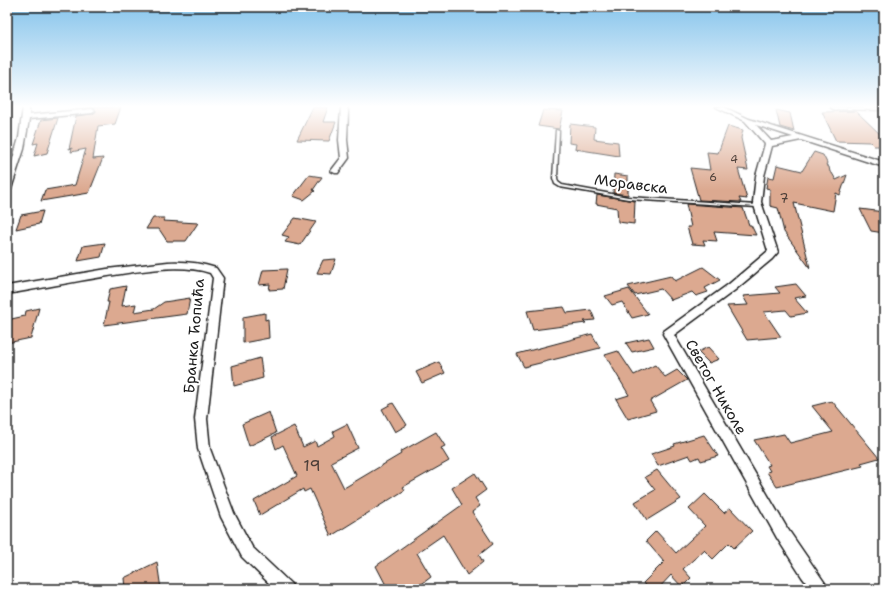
<svg xmlns="http://www.w3.org/2000/svg" width="891" height="596" font-family="'Shantell Sans',sans-serif">
  <style>
    .building { fill: #dca990; stroke: #1c1c1c }
    .lines { fill: none; stroke-linecap: round; stroke-linejoin: round }
    .lane-casing { stroke: #1c1c1c; stroke-width: 3 }
    .street-casing { stroke: #1c1c1c; stroke-width: 3 }
    .lane { fill: #fff; fill-rule: evenodd }
    .street { fill: #fff; fill-rule: evenodd }
    .labels { text-anchor: middle; stroke-width: 4; stroke-linejoin: round; paint-order: stroke }
    .far-number-label { font-size: 11px; fill: #4c3f39 }
    .number-label { font-size: 13px; fill: #4c3f39 }
    .street-label { font-size: 15px; fill: #1c1c1c; stroke: #fff }
    .near-number-label { font-size: 16px; fill: #4c3f39 }
  </style>
  <rect width="100%" height="100%" fill="#fff"/>
  <filter id="ink" filterUnits="userSpaceOnUse"><feTurbulence type="fractalNoise" baseFrequency=".025" numOctaves="2"/><feDisplacementMap in="SourceGraphic" scale="8" xChannelSelector="R" yChannelSelector="G"/><feConvolveMatrix kernelMatrix="1 2 1 2 8 2 1 2 1" color-interpolation-filters="sRGB"/></filter>
  <g filter="url(#ink)">
    <path class="building" d="M87 107H121L115 124 98 126 93 159 103 158 89 193 41 201 45 190 75 185 86 149 71 152 72 148 69 149 76 116 92 114 96 111 93 108H85Z
      M313 107H328L323 122H336L329 141 297 140Z
      M543 110 563 111 559 129 538 126Z
      M776 110 790 113 794 131 780 127Z
      M856 111 884 138V146H874L870 142 836 141 822 112Z
      M58 118 47 153 34 156 38 143 33 144 41 120Z
      M570 124 595 127 594 139 618 142 619 156 575 149 576 144 569 143Z
      M728 126 743 130 741 138 748 170 738 169 747 199 739 198 741 202 699 200 690 168 710 170 707 152 718 153Z
      M814 152 823 155 827 163 826 165 829 167 830 172 832 173 836 180 847 175 840 195 836 193 833 211 794 203 810 268 784 232 778 208 770 206V189L766 188 768 177 774 178 777 165 802 171Z
      M614 174 628 176V195L613 193Z
      M309 175 322 177 313 190 315 191 304 200 293 196Z
      M597 195 635 201 634 224 618 222 617 208 596 204Z
      M686 204 743 208 749 225H751L756 235 714 232 717 241 703 240 705 245 692 244 687 227H691Z
      M860 209 884 212V233L871 231Z
      M43 211 39 224 16 229 21 215Z
      M153 218H165L163 221 198 223 186 241H167L159 229H146Z
      M295 218 316 222 300 245 285 242 289 237 282 235Z
      M105 243 101 257 78 261 83 246Z
      M336 259 331 274 317 273 323 260Z
      M703 267 720 280 705 288 708 292 696 296 692 292 671 300 661 289 635 295 628 286 671 276 675 281Z
      M287 269 283 289 269 290 270 284 259 285 263 270Z
      M796 284 806 296 794 298 807 313 791 316 786 310 764 312 781 337 747 340 727 306 748 305 743 296 780 293 775 287Z
      M126 286 122 306 136 304 134 312 154 309 164 302 190 298 187 314 104 325 109 302H107L110 289Z
      M629 289 648 314 632 318 622 302 612 305 605 296Z
      M564 307 567 313 591 310 595 320 584 321 586 323 533 330 527 311Z
      M39 308 31 338 7 343V320L25 316 26 311Z
      M265 313V320L268 319 269 338 243 343V317Z
      M592 334 600 348 524 367 517 354Z
      M649 338 654 347 632 352 626 343Z
      M708 347 719 359 709 363 698 352Z
      M618 351 634 375 655 365 665 377 677 370 687 380 650 401 656 411 628 419 616 399 629 395 605 355Z
      M260 358 263 378 234 386 232 366Z
      M439 362 445 373 422 383 416 372Z
      M832 401 879 458 861 463 863 466 777 487 767 472 770 471 767 466 770 465 754 440 784 434 790 443 833 432 812 406Z
      M393 403 407 425 395 432 382 409Z
      M269 412 276 433 249 446 242 424Z
      M347 424 358 448 331 462 344 488 401 454 400 452 436 432 445 446 441 448 449 461 403 487 405 490 331 536 310 489 304 492 303 489 260 515 254 501 297 476 283 445 276 449 272 437 294 426 303 447 315 441 317 446 335 436 333 431Z
      M704 435 718 456 701 461 699 457 692 460 689 455 658 466 651 454 675 446 674 444Z
      M657 470 681 499 647 520 635 502 655 490 645 477Z
      M475 473 486 490 475 498 480 506 472 512 493 544 479 555 483 562 467 575 443 535 417 553 431 577 415 589H388L376 566 462 505 452 488Z
      M705 494 724 513 730 508 752 531 734 548 729 543 713 559 704 550 683 569 691 578 682 587 671 575 658 589H648L643 583 664 562 646 541 656 531 676 553 705 526 689 509Z
      M157 562 161 589H125L124 578Z"/>
    <g class="lines">
      <g class="lane-casing">
        <path id="lane" d="M556 130 559 131 557 178 558 182 562 185 628 197 757 205 759 206 757 207 628 199 560 187 555 184 553 178Z"/>
      </g>
      <g class="street-casing">
        <path id="street" d="M23 107H29V115L92 109 95 111 92 113 29 119 24 149 11 189 7 192V179L19 138Z
          M341 107H347L348 111 347 140 349 158 338 173H335L331 171 341 158 339 140Z
          M716 107H724L749 119 884 162V167L801 140 772 146 764 176 761 202 778 252 772 259 735 290 674 335 787 528 829 589H811L802 577 777 538 663 334 664 331 729 284 768 251 753 202 756 176 765 144 745 121ZM756 125 793 137 771 141Z
          M830 107H884V110L833 109Z
          M168 262C185 261 200 263 216 268L223 278 207 419 210 449 234 513 252 547 291 584 294 589H275L242 557 221 517 198 449 195 419 213 278 210 273C185 265 159 269 134 272 91 278 49 287 7 294V286L107 269Z"/>
      </g>
      <use href="#lane" class="lane"/>
      <use href="#street" class="street"/>
    </g>
  </g>
  <linearGradient id="sky" x2="0" y2="1"><stop stop-color="#84c3eb"/><stop offset="0.56" stop-color="#fff"/><stop offset="1" stop-color="#fff" stop-opacity="0"/></linearGradient>
  <rect width="891" height="190" fill="url(#sky)"/>
  <g class="labels">
    <g class="far-number-label">
      <text x="734" y="163">4</text>
      <text x="713" y="181">6</text>
    </g>
    <g class="number-label">
      <text x="784" y="203">7</text>
    </g>
    <g class="street-label">
      <text transform="translate(631 184) rotate(7)" y="5">Моравска</text>
      <text transform="translate(194 336) rotate(-85)" y="5">Бранка Ћопића</text>
      <text transform="translate(716 387) rotate(60)" y="5">Светог Николе</text>
    </g>
    <g class="near-number-label">
      <text x="312" y="471">19</text>
    </g>
  </g>
  <rect width="891" height="596" fill="none" stroke="#fff" stroke-width="24"/>
  <rect x="12" y="12" width="867" height="572" fill="none" stroke="#1c1c1c" stroke-width="1.5" filter="url(#ink)"/>
</svg>
